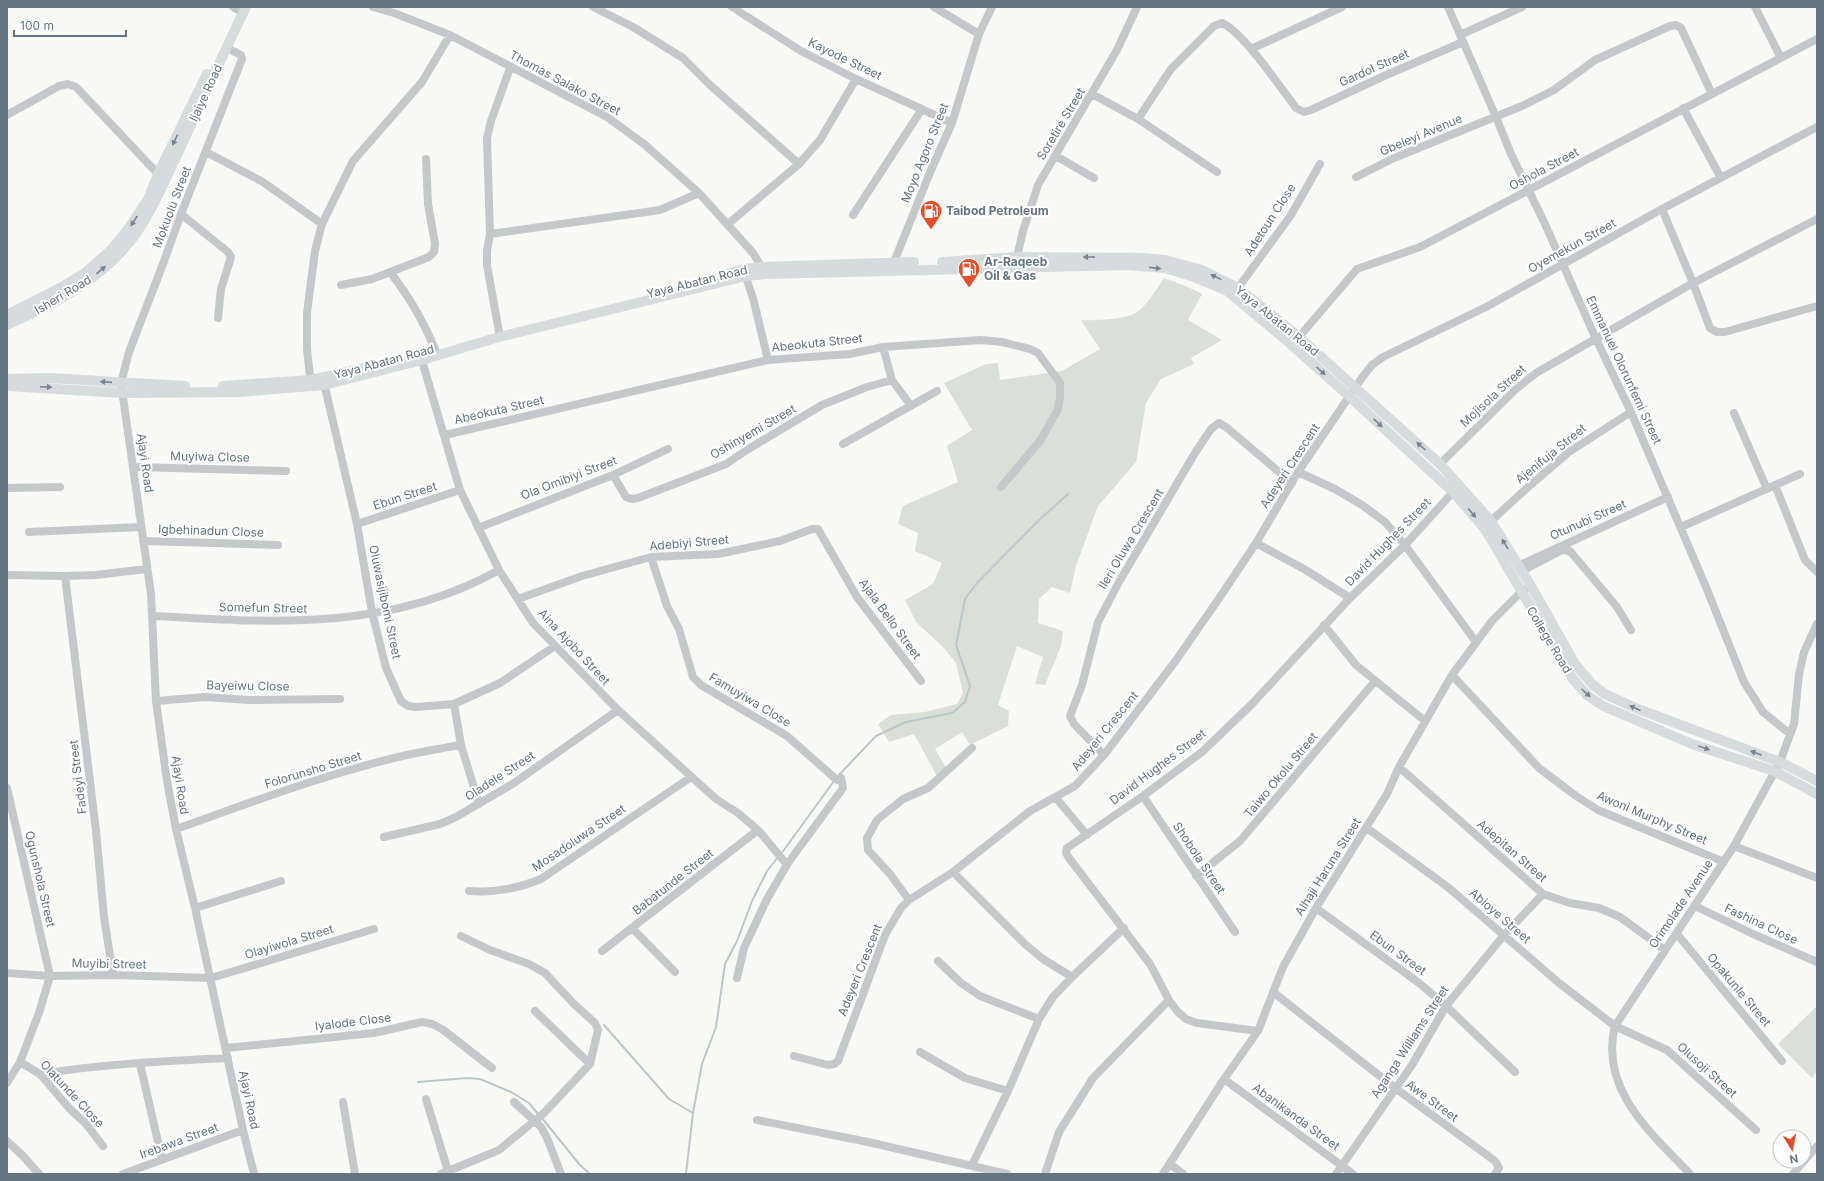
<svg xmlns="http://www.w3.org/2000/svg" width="1824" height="1181" font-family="Inter,sans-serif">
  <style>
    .green { fill: #dae0d7 }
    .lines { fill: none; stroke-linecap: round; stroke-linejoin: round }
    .stream { stroke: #bac8cb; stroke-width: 2 }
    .minor { stroke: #c4c8cb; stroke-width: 8 }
    .major { stroke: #d6dbde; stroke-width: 10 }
    .oneway { fill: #74848f }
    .labels { text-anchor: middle; stroke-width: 4; stroke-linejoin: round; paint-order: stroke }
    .street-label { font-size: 12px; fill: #637581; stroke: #fff }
    .poi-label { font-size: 12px; font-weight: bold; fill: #637581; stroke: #fff; text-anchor: start }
  </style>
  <rect width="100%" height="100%" fill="#f9f9f6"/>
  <path class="green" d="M1164 278 1188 287 1202 294 1188 320 1222 340 1191 358 1194 364 1161 379 1146 403 1136 462 1098 506 1076 566 1070 593 1052 587 1039 599 1038 623 1063 631 1061 646 1045 685 1035 684 1043 657 1017 646 998 705 1009 711 1008 726 970 745 962 732 935 749 948 771 938 778 914 734 889 742 878 724 891 715 925 712 957 704 963 693 956 663 944 648 916 622 905 600 933 584 942 563 915 551 918 533 898 524 903 506 958 482 947 446 972 430 944 383 986 364 998 363 1000 380 1062 371 1100 349 1081 320C1093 321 1123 319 1134 314 1144 309 1158 288 1164 278Z
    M1817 1006V1071L1812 1078 1778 1044Z"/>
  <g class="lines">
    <path class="stream" d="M838 776 876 736 906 722 952 713 965 702 970 686 956 645 965 599 977 583 1037 522 1068 494
      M781 854 834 781
      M604 1025 669 1099 693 1113
      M418 1082 467 1078 480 1079 511 1092 529 1103 538 1114
      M541 1117 580 1165 590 1174
      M686 1174 693 1113 702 1064 716 1027 725 964 737 941 752 901 767 871 778 857"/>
    <path class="minor" d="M233 7 243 13
      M373 7 394 13 450 35 607 117 644 144 699 193 753 253 764 271
      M593 7 633 27 683 58 710 85 799 164
      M732 7 801 51 856 79 952 123
      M934 7 979 34
      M1448 7 1496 117 1511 154 1545 224 1596 339 1631 412 1706 587 1744 682 1763 712 1790 734
      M1755 7 1781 58
      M1460 35 1522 7
      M227 48 241 55 242 59 181 214 163 264 129 352 121 383 151 594 156 701 167 781 176 829 195 908 243 1130 254 1174
      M1251 49 1342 7
      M510 68 491 121 487 138 490 234 660 210 699 193
      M1092 94 1138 119 1217 172
      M1683 108 1721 178
      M7 115 59 86 68 84 76 87 158 174 163 176
      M1138 119 1171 69 1214 26 1222 23C1243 32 1281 88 1296 108L1304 112 1311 110 1384 76 1463 42
      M206 152 263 182 322 224
      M1056 156 1094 178
      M1356 177 1394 158 1522 106 1554 90 1595 60 1670 26 1676 25 1681 28 1712 94
      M1662 209 1693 283 1710 328 1717 332H1725L1817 306
      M181 214 228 252 231 257 221 289 218 318
      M853 215 922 109
      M728 224 799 164 820 140 856 79
      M490 234 487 251V265L499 332
      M1017 257 1023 231 1038 185 1117 50 1137 7
      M894 262 931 170 952 123 979 34 992 7
      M390 272C410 298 422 319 435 349
      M744 272 753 298 768 360
      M341 285 372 279 429 257 434 252 435 244 428 204 426 159
      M1238 288 1291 215 1320 164
      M1299 337 1357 269 1420 247 1817 39
      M883 347 892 380 911 406
      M420 354 460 490 499 570 533 623 618 710 716 799 738 813 758 830 784 861 788 863
      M323 379 357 524 372 612 386 668 401 701 408 706 416 707 454 704 500 683 555 646
      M311 386 307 349V313L315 251 322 224 353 161 422 82 450 35
      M1734 413 1767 489
      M445 435 768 360 850 354 883 347 981 340 1002 342 1030 349 1038 353 1060 383V398L1057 411 1040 441 1001 487
      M843 444 937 391
      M1440 464 1515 390 1536 373 1693 283 1817 219
      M134 467 286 471
      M1298 472 1335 489 1362 505 1385 522 1405 545 1476 642
      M613 475 626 497 632 499 638 498 726 464 750 448 822 405 867 387 892 380
      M1775 485 1805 560 1817 572
      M7 488 60 487
      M1491 521 1527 488 1569 452 1631 412
      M357 524 460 490
      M1681 527 1800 474
      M478 528 613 475 668 449
      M29 532 141 527
      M143 541 278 545
      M1256 543 1304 569 1350 598
      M651 557 667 606 679 629 693 677 701 685 787 736 837 780 841 778 843 788 788 863 767 899 744 948 737 978
      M1518 566 1668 497
      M1522 571 1562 550 1570 551 1617 607 1631 630
      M7 575 65 576 96 575 147 569
      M65 576 96 831 104 917 113 975
      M518 599 582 576 651 557 718 554 780 541 812 529H818L857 597 921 681
      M153 616C273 623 391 631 499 570
      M1324 625 1356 665 1425 721
      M1452 675 1539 768 1576 796 1598 810 1724 862
      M156 701 205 697 248 700 340 699
      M454 704 461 745 479 804
      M1104 755 1074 724 1070 716 1082 685 1098 622 1119 582 1195 453 1211 429 1219 423 1226 427 1292 483
      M1399 767 1543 894 1570 903 1599 908 1620 917 1665 950
      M7 788 50 976 39 1013 20 1062 7 1083
      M1143 796 1235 932
      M1056 798 1087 835
      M1367 828 1449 888 1559 983 1615 1026 1667 1050 1756 1130
      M176 829C252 802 328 773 407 755 425 751 443 748 461 745
      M384 837 440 824 456 817 514 783 618 710
      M1734 846 1817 878
      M953 872 1026 945 1043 959 1072 977 1124 928
      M1196 876 1240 841 1375 681
      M469 891C495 893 517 889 541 879L691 777
      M909 900 890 874 868 850 867 838 877 820 903 799 928 788 972 748
      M1695 906 1753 934 1817 962
      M195 908 281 881
      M1316 908 1419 983 1446 1006 1515 1072
      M632 928 675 972
      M1677 934 1782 1061
      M602 951 758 830
      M938 961 961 983 980 996 1039 1019
      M7 973 50 976 113 975 211 978 374 929
      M1273 992 1395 1088 1495 1161 1499 1168 1495 1174
      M535 1011 590 1064
      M1258 1031 1197 1023 1186 1019 1177 1011 1169 1000 1150 964 1069 858 1066 853 1067 848 1143 796 1202 752 1252 704 1350 598 1405 545 1453 492
      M226 1048 374 1033 422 1022 432 1024 442 1029 492 1068
      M920 1052 965 1078 1008 1091
      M794 1056 828 1065 834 1064 838 1061 885 935 901 908 909 900 953 872 1030 811 1075 786 1104 755 1177 659 1222 594 1256 543 1298 472 1361 379 1372 365 1383 357 1486 307 1662 209 1817 127
      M20 1062 40 1074 69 1108 86 1124 103 1146
      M140 1064 162 1159
      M40 1074C102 1064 165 1061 228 1058
      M1224 1079 1353 1174
      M426 1099 448 1171
      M343 1102 355 1174
      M514 1102 541 1127 547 1138 561 1174
      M757 1120 868 1142 1007 1174
      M7 1141 23 1156 39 1174
      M1804 1161 1817 1146
      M1170 1164 1183 1174
      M972 1165 1008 1091 1039 1019 1053 997 1072 977
      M123 1174 243 1130
      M441 1174 499 1150 544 1113 590 1064 598 1030 595 1023 574 1004 545 973 529 964 490 950 461 936
      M1045 1174 1059 1132 1093 1078 1169 1000
      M1163 1174 1224 1079 1258 1031 1283 967 1316 908 1387 794 1399 767 1452 675 1492 621 1521 592 1531 586
      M1336 1174 1412 1065 1446 1006 1504 935 1543 894
      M1690 1174C1651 1133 1599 1089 1615 1026L1734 846 1780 762 1794 724 1799 674 1804 652 1817 624
      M1793 1174 1804 1161"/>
    <path class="major" d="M942 262 1017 257 1143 258 1165 260 1202 270 1238 288 1299 337 1440 464 1491 521 1531 586 1575 664 1593 685 1605 694 1638 709 1780 762 1817 781
      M723 275 743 269 762 267 914 262
      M7 315 62 287 85 273 111 250 131 225 148 199 158 174 207 74
      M7 325C50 306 91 285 123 250 148 222 161 188 177 155 200 106 222 56 246 7
      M7 379 49 378 185 386
      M7 386 123 393 239 392 324 385 422 360 499 337 746 276 765 274 1127 265 1165 268 1194 277 1226 290 1286 340 1350 397 1453 492 1485 529 1573 679 1587 695 1603 706 1692 744 1774 771 1817 794
      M223 386 311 380 365 368"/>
  </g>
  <defs><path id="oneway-solid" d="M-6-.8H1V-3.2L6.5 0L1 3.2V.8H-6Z"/></defs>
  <g class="oneway">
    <use href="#oneway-solid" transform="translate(175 140) rotate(116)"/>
    <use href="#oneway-solid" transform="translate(134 221) rotate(123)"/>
    <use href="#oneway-solid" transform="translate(1089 257) rotate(180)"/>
    <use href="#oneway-solid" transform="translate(1155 268) rotate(6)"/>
    <use href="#oneway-solid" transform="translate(101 270) rotate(-40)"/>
    <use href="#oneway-solid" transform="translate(1216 277) rotate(-154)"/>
    <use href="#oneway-solid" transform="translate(1321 371) rotate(42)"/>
    <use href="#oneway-solid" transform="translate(106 382) rotate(-176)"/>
    <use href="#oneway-solid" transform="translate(46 387) rotate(2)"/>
    <use href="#oneway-solid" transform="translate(1378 423) rotate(43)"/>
    <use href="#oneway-solid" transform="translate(1421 446) rotate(-138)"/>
    <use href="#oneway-solid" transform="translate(1472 513) rotate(49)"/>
    <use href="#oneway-solid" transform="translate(1505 544) rotate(-121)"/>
    <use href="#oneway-solid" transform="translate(1586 693) rotate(42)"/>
    <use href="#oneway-solid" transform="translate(1635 708) rotate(-156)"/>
    <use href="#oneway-solid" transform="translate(1704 748) rotate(19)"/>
    <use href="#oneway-solid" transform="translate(1756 753) rotate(-160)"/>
  </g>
  <defs>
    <g id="fuel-pin" transform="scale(1.15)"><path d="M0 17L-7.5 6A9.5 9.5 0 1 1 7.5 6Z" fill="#e64e29" stroke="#fff"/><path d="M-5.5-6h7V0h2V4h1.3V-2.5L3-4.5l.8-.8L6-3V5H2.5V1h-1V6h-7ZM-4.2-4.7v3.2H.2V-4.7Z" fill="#fff"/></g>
  </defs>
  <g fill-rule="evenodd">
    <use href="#fuel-pin" x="931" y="211"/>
    <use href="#fuel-pin" x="969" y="269"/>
  </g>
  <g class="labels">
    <g class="street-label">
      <text transform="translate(845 59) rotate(26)" y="4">Kayode Street</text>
      <text transform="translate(1374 68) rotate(-24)" y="4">Gardol Street</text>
      <text transform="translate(565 83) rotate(28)" y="4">Thomas Salako Street</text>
      <text transform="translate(206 93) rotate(-65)" y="4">Ijaiye Road</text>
      <text transform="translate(1061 124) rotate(-59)" y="4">Soretire Street</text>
      <text transform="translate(1421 135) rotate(-23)" y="4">Gbeleyi Avenue</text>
      <text transform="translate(925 153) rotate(-68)" y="4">Moyo Agoro Street</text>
      <text transform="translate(1544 169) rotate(-28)" y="4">Oshola Street</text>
      <text transform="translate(172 207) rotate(-69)" y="4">Mokuolu Street</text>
      <text transform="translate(1270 220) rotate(-57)" y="4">Adetoun Close</text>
      <text transform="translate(1572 246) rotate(-29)" y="4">Oyemekun Street</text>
      <text transform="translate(697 282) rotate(-14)" y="4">Yaya Abatan Road</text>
      <text transform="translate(63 295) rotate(-31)" y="4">Isheri Road</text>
      <text transform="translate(1277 321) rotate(39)" y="4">Yaya Abatan Road</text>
      <text transform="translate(817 343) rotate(-6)" y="4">Abeokuta Street</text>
      <text transform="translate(384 362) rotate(-15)" y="4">Yaya Abatan Road</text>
      <text transform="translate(1624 370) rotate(65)" y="4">Emmanuel Olorunfemi Street</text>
      <text transform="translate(1493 396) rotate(-43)" y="4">Mojisola Street</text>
      <text transform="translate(499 410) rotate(-13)" y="4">Abeokuta Street</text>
      <text transform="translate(753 432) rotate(-30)" y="4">Oshinyemi Street</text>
      <text transform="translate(1551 454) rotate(-39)" y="4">Ajenifuja Street</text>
      <text transform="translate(210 457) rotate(1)" y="4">Muyiwa Close</text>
      <text transform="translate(145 463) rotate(82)" y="4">Ajayi Road</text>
      <text transform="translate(1290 466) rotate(-57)" y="4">Adeyeri Crescent</text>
      <text transform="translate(569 478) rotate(-21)" y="4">Ola Omibiyi Street</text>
      <text transform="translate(405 496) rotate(-18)" y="4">Ebun Street</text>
      <text transform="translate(1588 520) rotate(-24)" y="4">Otunubi Street</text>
      <text transform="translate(211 531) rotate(2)" y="4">Igbehinadun Close</text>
      <text transform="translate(1131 539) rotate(-59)" y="4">Ileri Oluwa Crescent</text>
      <text transform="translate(1388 542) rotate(-46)" y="4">David Hughes Street</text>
      <text transform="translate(689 543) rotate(-5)" y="4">Adebiyi Street</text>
      <text transform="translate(385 602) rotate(78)" y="4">Oluwasijibomi Street</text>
      <text transform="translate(263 608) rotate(1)" y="4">Somefun Street</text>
      <text transform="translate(890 619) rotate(54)" y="4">Ajala Bello Street</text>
      <text transform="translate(1549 640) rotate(59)" y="4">College Road</text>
      <text transform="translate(574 647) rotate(47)" y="4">Aina Ajobo Street</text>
      <text transform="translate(248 686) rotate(1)" y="4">Bayeiwu Close</text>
      <text transform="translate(750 700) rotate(31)" y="4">Famuyiwa Close</text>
      <text transform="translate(1105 731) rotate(-51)" y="4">Adeyeri Crescent</text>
      <text transform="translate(1158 767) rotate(-37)" y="4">David Hughes Street</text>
      <text transform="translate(313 770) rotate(-17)" y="4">Folorunsho Street</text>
      <text transform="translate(1281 775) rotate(-50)" y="4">Taiwo Okolu Street</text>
      <text transform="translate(500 776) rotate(-33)" y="4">Oladele Street</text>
      <text transform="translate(78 777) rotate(-97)" y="4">Fadeyi Street</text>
      <text transform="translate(180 785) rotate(81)" y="4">Ajayi Road</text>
      <text transform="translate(1652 818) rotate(23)" y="4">Awoni Murphy Street</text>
      <text transform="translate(579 838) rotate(-34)" y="4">Mosadoluwa Street</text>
      <text transform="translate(1512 851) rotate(41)" y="4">Adepitan Street</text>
      <text transform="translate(1199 858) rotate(56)" y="4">Shobola Street</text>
      <text transform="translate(1328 867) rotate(-58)" y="4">Alhaji Haruna Street</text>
      <text transform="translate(40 879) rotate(77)" y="4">Ogunshola Street</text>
      <text transform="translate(673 882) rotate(-38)" y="4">Babatunde Street</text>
      <text transform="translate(1681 904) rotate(-56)" y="4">Orimolade Avenue</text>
      <text transform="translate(1500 916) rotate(41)" y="4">Abioye Street</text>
      <text transform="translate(1761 924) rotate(25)" y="4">Fashina Close</text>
      <text transform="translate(289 942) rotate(-17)" y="4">Olayiwola Street</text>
      <text transform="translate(1398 953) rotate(36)" y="4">Ebun Street</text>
      <text transform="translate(109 964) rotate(1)" y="4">Muyibi Street</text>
      <text transform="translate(860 970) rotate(-68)" y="4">Adeyeri Crescent</text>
      <text transform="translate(1739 990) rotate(50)" y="4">Opakunle Street</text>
      <text transform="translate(353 1022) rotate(-7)" y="4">Iyalode Close</text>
      <text transform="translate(1410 1042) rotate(-57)" y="4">Aganga Williams Street</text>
      <text transform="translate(1707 1070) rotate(42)" y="4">Olusoji Street</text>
      <text transform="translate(72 1094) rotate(47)" y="4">Olatunde Close</text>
      <text transform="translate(249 1100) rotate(78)" y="4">Ajayi Road</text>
      <text transform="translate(1432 1101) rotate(36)" y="4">Awe Street</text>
      <text transform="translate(1296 1117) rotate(36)" y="4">Abanikanda Street</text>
      <text transform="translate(179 1141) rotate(-20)" y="4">Irebawa Street</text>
    </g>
    <g class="poi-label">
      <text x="946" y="215">Taibod Petroleum</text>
      <text x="984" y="266">Ar-Raqeeb<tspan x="984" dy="14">Oil &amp; Gas</tspan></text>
    </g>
  </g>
  <rect width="1824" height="1181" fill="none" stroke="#637581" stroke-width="16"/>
  <g transform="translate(1792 1149) rotate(170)"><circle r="19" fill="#ffffff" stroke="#c1c8cd"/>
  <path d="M0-3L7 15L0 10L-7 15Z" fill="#e64e29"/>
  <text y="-6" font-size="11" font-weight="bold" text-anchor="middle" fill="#637581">N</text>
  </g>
  <path d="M14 30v6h112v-6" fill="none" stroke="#637581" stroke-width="2"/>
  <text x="20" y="30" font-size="12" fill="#637581" stroke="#ffffff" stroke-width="3" paint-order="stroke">100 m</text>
</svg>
